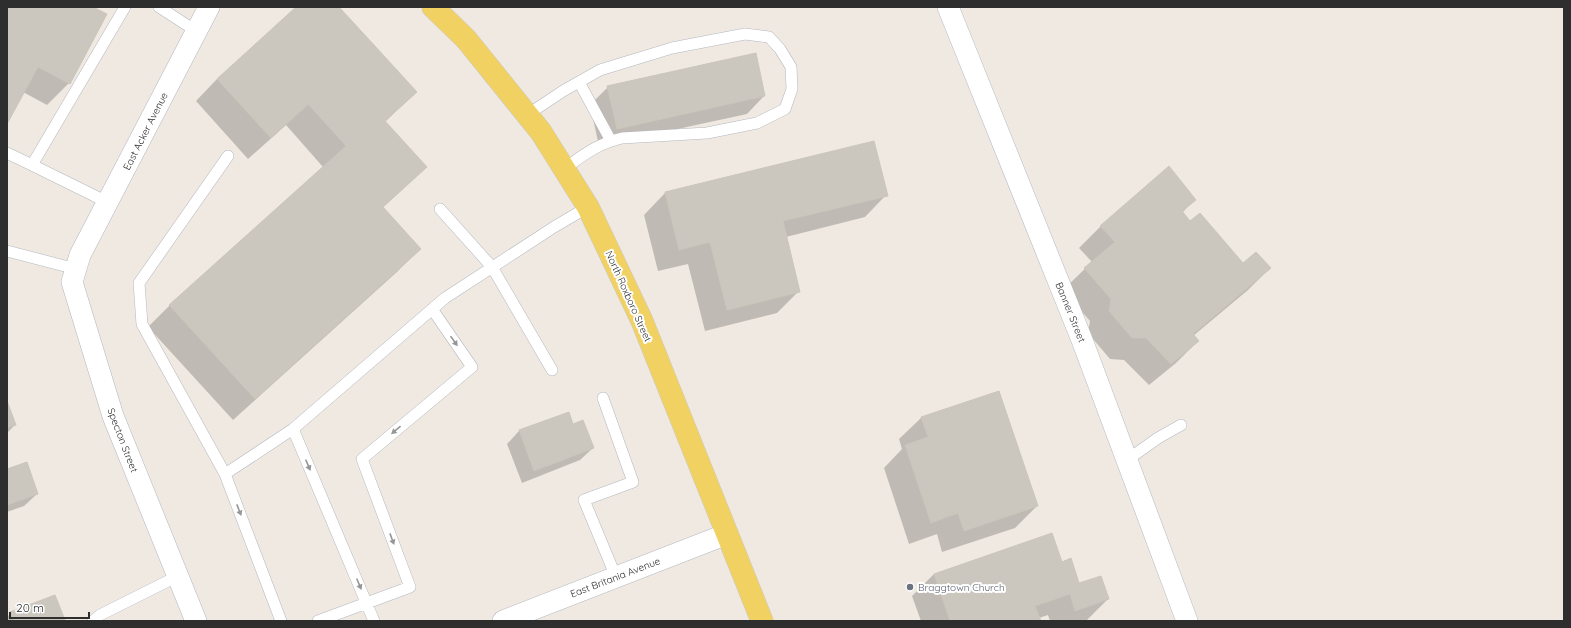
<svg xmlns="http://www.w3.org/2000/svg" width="1571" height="628" font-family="Quicksand,sans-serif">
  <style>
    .shadow { fill: #0003 }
    .building { fill: #cbc7bf; stroke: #cbc5ba }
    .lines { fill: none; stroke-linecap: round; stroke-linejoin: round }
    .lane-casing { stroke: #b4b7c1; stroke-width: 12 }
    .street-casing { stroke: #b4b7c1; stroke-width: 22 }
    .primary-casing { stroke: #c9c9c9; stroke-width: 23 }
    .lane { stroke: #fff; stroke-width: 11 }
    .street { stroke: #fff; stroke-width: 21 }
    .primary { stroke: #f2d163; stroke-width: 22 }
    .oneway { fill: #969696 }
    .worship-dot { fill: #6b7280; stroke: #fff; stroke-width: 1.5 }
    .labels { text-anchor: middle; stroke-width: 4; stroke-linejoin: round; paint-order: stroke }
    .street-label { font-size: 10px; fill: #2e2e2e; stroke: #fff }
    .worship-label { font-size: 10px; fill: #5b616d; stroke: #fff; text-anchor: start }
  </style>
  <rect width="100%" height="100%" fill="#efe9e1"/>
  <path class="shadow" d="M7 7H91L69 83 47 105 23 92 7 121Z
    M298 7H338L415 92 385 122 426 167 382 208 419 249 398 271 233 420 148 327 170 305 323 167 286 125 248 159 196 101 217 79Z
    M608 87 764 96 747 114 599 146 590 105Z
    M1169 168 1194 200 1182 213 1190 223 1243 264 1270 268 1248 290 1193 336 1198 341 1176 363 1149 385 1124 360 1110 359 1088 333 1090 321 1063 290 1092 262 1079 248 1100 227Z
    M665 193 886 195 865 217 786 237 799 291 777 313 705 331 688 264 658 271 644 215Z
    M998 392 1037 506 1015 528 942 552 937 534 909 544 884 468 902 449 899 439 921 418Z
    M7 404 15 425 7 433Z
    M568 413 573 426 593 448 580 460 522 483 507 444 519 431Z
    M7 470 37 494 24 506 7 512Z
    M1061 563 1079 584 1108 599 1086 621H1050L1048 615 1039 618 1040 621H921L912 596 934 574Z
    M11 613 64 620 62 621H7V617Z"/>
  <path class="building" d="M7 7H93L107 14 70 84 38 67 7 124Z
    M296 7H339L374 45 271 138 217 79Z
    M374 45 417 92 385 121 427 167 383 207 421 249 255 399 169 305 346 146 308 104Z
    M756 53 765 96 617 129 607 86Z
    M874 141 888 196 783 221 800 292 727 310 710 242 679 250 665 192Z
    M1169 166 1196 200 1182 211 1190 221 1200 213 1243 263 1256 252 1271 268 1193 334 1199 341 1171 364 1146 338H1132L1109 311 1111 299 1084 268 1115 242 1100 226Z
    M999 391 1038 506 964 531 958 513 931 523 905 445 928 437 921 417Z
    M7 401 16 425 7 428Z
    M569 412 573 424 583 420 594 448 534 471 519 430Z
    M27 462 38 494 7 505V469Z
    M1052 533 1062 562 1071 558 1079 583 1101 576 1109 599 1075 611 1070 594 1035 606 1041 621H950L934 574Z
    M55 595 65 620 14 621 10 612Z"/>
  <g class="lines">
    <g class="lane-casing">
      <path id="lane" d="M159 7 196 31
        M579 82 611 141
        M527 115 563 91 600 70 672 48 745 34 769 37 780 49 791 67 792 89 785 109 757 123 707 133 622 138C597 144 585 154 565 168
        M7 153 32 165
        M228 156 139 283 142 324 225 474 281 621
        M107 202 32 165 125 7
        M440 209 492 267 552 370
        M7 251 76 269
        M603 398 633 482 584 500 616 577
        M293 429 374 621
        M1127 460 1158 438 1181 425
        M225 474 293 429 445 298 554 227 588 207
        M93 621 100 615 178 576
        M318 621 410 587 362 459 472 367 432 309"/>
    </g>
    <g class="street-casing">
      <path id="street" d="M948 7 1082 340 1187 621
        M196 621 113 416 72 282 80 255 209 7
        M503 621 727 534"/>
    </g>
    <g class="primary-casing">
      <path id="primary" d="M433 7 466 39 541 132 588 207 642 321 762 621"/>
    </g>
    <use href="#lane" class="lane"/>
    <use href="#street" class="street"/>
    <use href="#primary" class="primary"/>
  </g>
  <defs><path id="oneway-solid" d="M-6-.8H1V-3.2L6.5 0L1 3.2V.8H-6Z"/></defs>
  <g class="oneway">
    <use href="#oneway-solid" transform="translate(454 341) rotate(55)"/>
    <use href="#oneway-solid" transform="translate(396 430) rotate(140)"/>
    <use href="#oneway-solid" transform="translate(308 465) rotate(67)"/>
    <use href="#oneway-solid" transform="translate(239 510) rotate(69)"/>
    <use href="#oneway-solid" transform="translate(392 539) rotate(70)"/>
    <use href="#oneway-solid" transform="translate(359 584) rotate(67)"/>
  </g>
  <circle class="worship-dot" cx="910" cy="587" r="4"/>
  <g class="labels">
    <g class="street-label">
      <text transform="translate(145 131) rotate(-63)" y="4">East Acker Avenue</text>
      <text transform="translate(629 296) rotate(66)" y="4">North Roxboro Street</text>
      <text transform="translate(1071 312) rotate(68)" y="4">Banner Street</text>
      <text transform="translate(123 440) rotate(69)" y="4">Specton Street</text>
      <text transform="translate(615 577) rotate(-21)" y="4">East Britania Avenue</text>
    </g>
    <g class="worship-label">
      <text x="918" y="591">Braggtown Church</text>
    </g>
  </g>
  <rect width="1571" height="628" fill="none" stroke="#2e2e2e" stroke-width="16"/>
  <path d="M10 612v6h79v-6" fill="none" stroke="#2e2e2e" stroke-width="2"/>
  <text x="16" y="612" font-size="12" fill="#2e2e2e" stroke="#ffffff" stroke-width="3" paint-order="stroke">20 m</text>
</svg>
